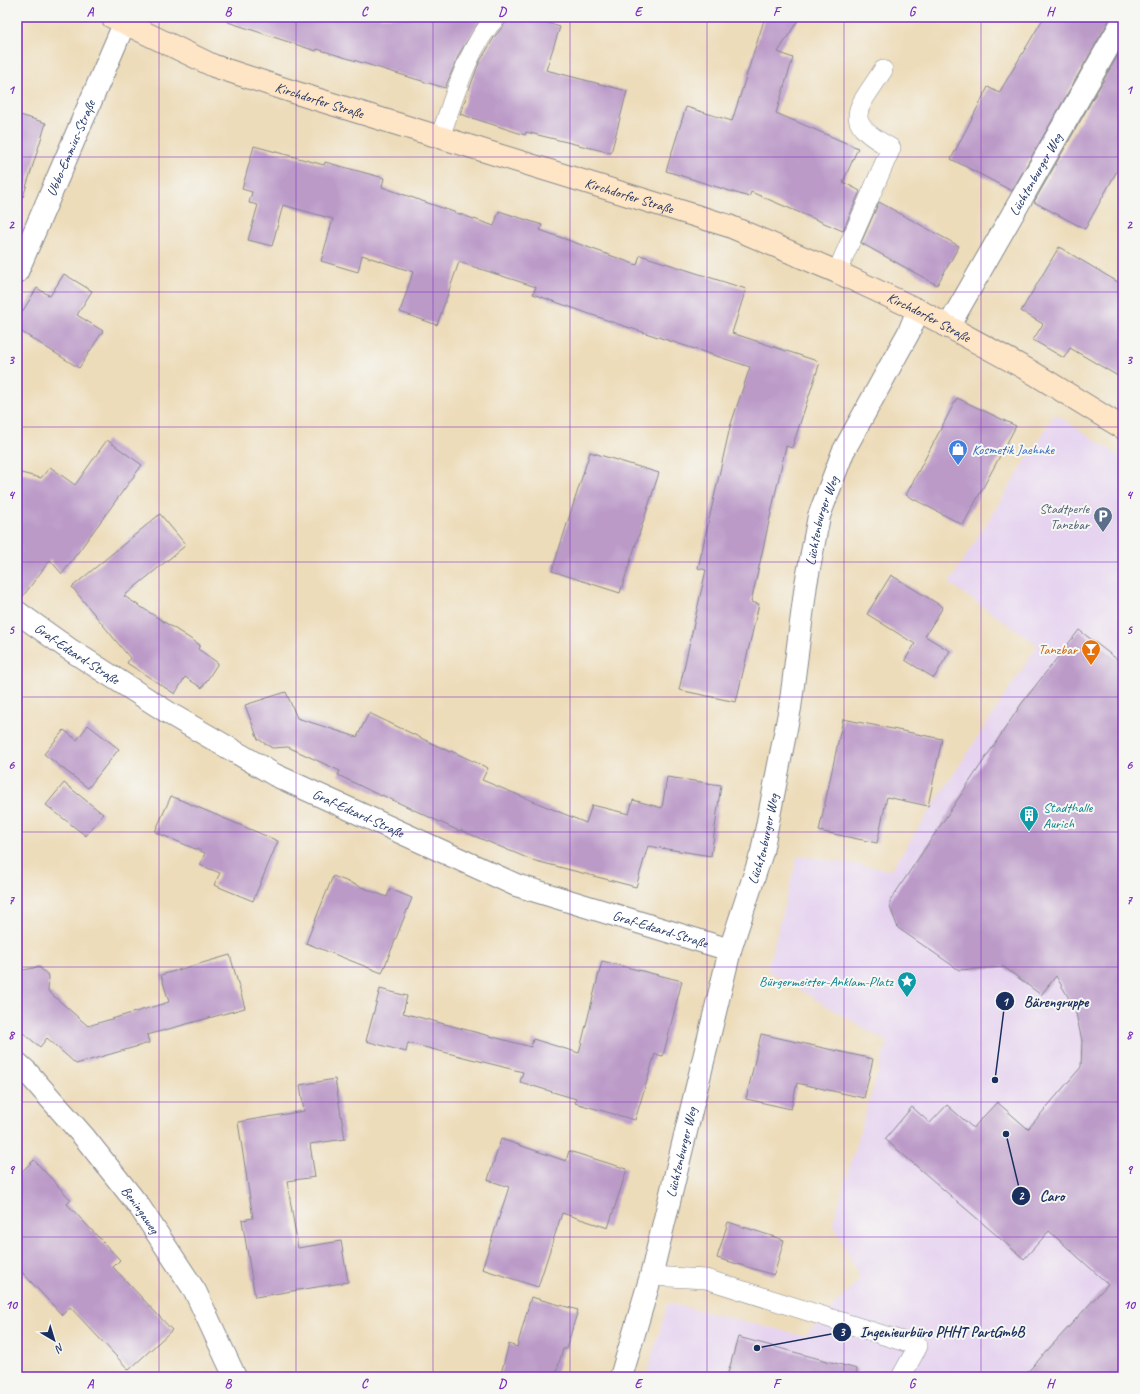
<svg xmlns="http://www.w3.org/2000/svg" width="1140" height="1394" font-family="Caveat,sans-serif">
  <style>
    .built { fill: #e6d3f0 }
    .building { fill: #bb9ac8 }
    .lines { fill: none; stroke-linecap: round; stroke-linejoin: round }
    .lane-casing { stroke: #84868c; stroke-width: 20 }
    .street-casing { stroke: #84868c; stroke-width: 24 }
    .secondary-casing { stroke: #84868c; stroke-width: 24 }
    .lane { stroke: #fff; stroke-width: 19 }
    .street { stroke: #fff; stroke-width: 22 }
    .secondary { stroke: #fee5c5; stroke-width: 22 }
    .grid { fill: none; stroke: #7b2cbf; stroke-width: 1; stroke-opacity: 0.55 }
    .labels { text-anchor: middle; stroke-width: 4; stroke-linejoin: round; paint-order: stroke }
    .street-label { font-size: 14px; fill: #1b2f5e; stroke: #f6f6f2 }
    .shop-label { font-size: 14px; fill: #366cbe; stroke: #f6f6f2; text-anchor: start }
    .service-label { font-size: 14px; fill: #4e5e75; stroke: #f6f6f2; text-anchor: end }
    .food-label { font-size: 14px; fill: #c56008; stroke: #f6f6f2; text-anchor: end }
    .culture-label { font-size: 14px; fill: #0d838f; stroke: #f6f6f2; text-anchor: start }
    .leader { fill: none; stroke: #1b2f5e; stroke-width: 1.5 }
    .callout-dot { fill: #1b2f5e; stroke: #f6f6f2; stroke-width: 1.5 }
    .mark-label { font-size: 12px; text-anchor: middle; font-weight: bold; fill: #fff }
    .callout-label { font-size: 15px; text-anchor: middle; font-weight: bold; fill: #1b2f5e; stroke: #f6f6f2; stroke-width: 4; stroke-linejoin: round; paint-order: stroke }
    .neatline { fill: none; stroke: #7b2cbf; stroke-width: 1.5 }
    .grid-label { font-size: 13px; text-anchor: middle; font-weight: bold; fill: #7b2cbf }
  </style>
  <rect width="100%" height="100%" fill="#f6f6f2"/>
  <filter id="ink" filterUnits="userSpaceOnUse"><feTurbulence type="fractalNoise" baseFrequency=".025" numOctaves="2"/><feDisplacementMap in="SourceGraphic" scale="8" xChannelSelector="R" yChannelSelector="G"/><feConvolveMatrix kernelMatrix="1 2 1 2 8 2 1 2 1" color-interpolation-filters="sRGB"/></filter>
  <filter id="wash" filterUnits="userSpaceOnUse"><feTurbulence type="fractalNoise" baseFrequency=".012" numOctaves="4" result="noise"/><feDisplacementMap in="SourceGraphic" scale="16" xChannelSelector="R" yChannelSelector="G"/><feGaussianBlur stdDeviation="0.9" result="paint"/><feColorMatrix in="noise" values="0 0 0 0 0 0 0 0 0 0 0 0 0 0 0 0 0 1.4 0 .05"/><feComposite in="paint" operator="in"/></filter>
  <g filter="url(#wash)">
    <rect width="100%" height="100%" fill="#eddcb9"/>
    <path class="built" d="M1055 414 1123 458V1377H646L668 1303 805 1336 860 1279 833 1222 887 1042 767 970 798 855 891 870 1038 645 949 583Z"/>
    <g id="blocks">
      <path class="building" d="M229 17H482L459 54 445 88 317 49 316 51 228 22Z
        M507 17H530L560 27 546 70 627 91 611 153 526 132 525 135 460 114 479 63 495 36 505 24Z
        M765 17H800L778 52 793 58 776 113 858 148 843 182 860 191 843 231 751 192 749 197 666 171 686 107 732 121Z
        M1044 17H1111L1012 191 951 159 988 87 999 93Z
        M1123 46V160L1085 229 1034 202Z
        M17 114 46 123 23 197 17 196Z
        M254 146 324 165 325 162 384 178 382 187 494 226 499 211 542 225 540 230 637 265 640 255 746 289 732 333 820 362 792 448 786 446 751 602 759 604 736 702 679 690 706 570 698 568 730 427 750 367 618 324 533 294 536 287 459 262 437 325 400 312 413 272 362 255 358 272 321 261 333 219 283 205 272 246 248 240 258 205 249 203 252 192 242 189Z
        M879 202 959 246 937 285 861 243Z
        M1059 247 1123 285V379L1070 348 1064 358 1033 340 1043 324 1021 311Z
        M64 274 92 291 77 315 103 331 79 368 17 329V320L37 288 50 296Z
        M957 398 1016 426 963 525 906 495Z
        M107 440 142 465 62 574 50 560 20 600H17V472L41 478 50 467 75 485Z
        M590 452 659 473 620 593 552 571Z
        M160 514 186 545 124 596 200 645 198 649 218 663 202 688 185 677 175 694 127 663 130 658 72 587Z
        M891 575 943 607 925 636 950 651 934 678 905 660 915 644 867 614Z
        M1079 630 1123 664V1377H1023L1108 1284 1049 1231 1024 1259 885 1139 912 1107 930 1123 947 1105 973 1128 997 1102 1028 1129 1081 1067 1082 1041 1075 1009 1056 976 1041 995 1004 967 959 970 898 928 890 907V901L1022 703Z
        M286 692 297 718 357 737 369 713 450 752 451 751 488 768 482 780 586 823 592 805 629 814 633 800 662 808 667 777 721 785 711 856 648 846 636 887 532 860 460 830 459 831 382 795 381 796 338 775 340 771 288 747 272 748 258 739 245 705Z
        M843 719 942 739 928 806 887 797 877 843 819 831Z
        M88 725 119 749 88 788 44 754 64 730 77 740Z
        M64 783 103 814 86 836 46 805Z
        M171 796 278 841 253 901 214 885 220 873 200 865 205 853 155 832Z
        M333 876 387 897 390 889 412 898 382 973 306 943Z
        M230 955 245 1008 147 1035 149 1043 76 1064 47 1038 40 1047 17 1028V971L39 967 49 976 48 991 88 1026 169 1002 161 975Z
        M602 961 682 981 663 1056 655 1054 635 1120 575 1103 576 1099 520 1082 523 1072 408 1043 406 1052 366 1041 380 989 407 996 403 1013 531 1047 533 1039 579 1053Z
        M761 1034 873 1059 864 1098 797 1083 791 1109 746 1099Z
        M335 1079 345 1139 310 1144 315 1177 287 1181 298 1248 341 1241 348 1282 255 1297 242 1220 253 1218 238 1122 304 1111 300 1085Z
        M501 1139 566 1161 569 1151 627 1169 608 1228 562 1213 538 1287 482 1269 509 1187 488 1180Z
        M34 1160 71 1200 67 1204 120 1260 113 1267 172 1330 129 1370 70 1307 62 1315 17 1267V1176Z
        M728 1222 784 1240 774 1275 717 1258Z
        M531 1297 578 1310 566 1349H563L555 1377H500L509 1344 517 1347Z
        M738 1337 857 1369 856 1377H727Z"/>
    </g>
  </g>
  <g filter="url(#ink)">
    <use href="#blocks" fill-opacity="0" stroke="#84868c" stroke-width="1"/>
    <g class="lines">
      <g class="lane-casing">
        <path id="lane" d="M440 137C455 96 466 50 496 17
          M837 272 891 148C839 120 858 110 883 70
          M651 1276 706 1279 918 1346 901 1377"/>
      </g>
      <g class="street-casing">
        <g id="street">
          <path id="s1" d="M17 272 124 24"/>
          <path id="s2" d="M948 327 1123 21"/>
          <path id="s3" d="M17 612 69 649 172 715 275 775 516 885 730 950"/>
          <path id="s4" d="M17 1063 27 1072 85 1138 139 1206 195 1291 235 1377"/>
          <path id="s5" d="M621 1377 651 1276 730 950 762 852 790 708 806 584 819 516 843 452 909 332 918 310"/>
        </g>
      </g>
      <g class="secondary-casing">
        <g id="secondary">
          <path id="s6" d="M112 17 214 66 303 95 729 226 837 272 918 310 1030 371 1123 428"/>
        </g>
      </g>
      <use href="#lane" class="lane"/>
      <use href="#street" class="street"/>
      <use href="#secondary" class="secondary"/>
    </g>
  </g>
  <path class="grid" d="M159 17V1377M296 17V1377M433 17V1377M570 17V1377M707 17V1377M844 17V1377M981 17V1377M17 157H1123M17 292H1123M17 427H1123M17 562H1123M17 697H1123M17 832H1123M17 967H1123M17 1102H1123M17 1237H1123"/>
  <defs>
    <g id="shop-pin" transform="scale(1)"><path d="M0 17L-7.5 6A9.5 9.5 0 1 1 7.5 6Z" fill="#3f7fe0" stroke="#f6f6f2"/><path d="M-5-2.5h2.3a2.7 3.5 0 0 1 5.4 0H5L5.5 6h-11ZM-1.5-2.5h3a1.5 2.3 0 0 0-3 0Z" fill="#fff"/></g>
    <g id="parking-pin" transform="scale(1)"><path d="M0 17L-7.5 6A9.5 9.5 0 1 1 7.5 6Z" fill="#5c6f8a" stroke="#f6f6f2"/><path d="M-3.5-5.5H1a3.5 3.5 0 0 1 0 7H-1V5.5H-3.5ZM-1-3.4V-.6H.8a1.4 1.4 0 0 0 0-2.8Z" fill="#fff"/></g>
    <g id="bar-pin" transform="scale(1)"><path d="M0 17L-7.5 6A9.5 9.5 0 1 1 7.5 6Z" fill="#e8710a" stroke="#f6f6f2"/><path d="M-6-5H6L.8 .8V4.5H3.5V6h-7V4.5H-.8V.8Z" fill="#fff"/></g>
    <g id="building-pin" transform="scale(1)"><path d="M0 17L-7.5 6A9.5 9.5 0 1 1 7.5 6Z" fill="#0f9aa8" stroke="#f6f6f2"/><path d="M-4-6H4V6H1V3H-1V6H-4ZM-2.5-4.3h1.7v1.8h-1.7ZM.8-4.3h1.7v1.8H.8ZM-2.5-1h1.7V.8h-1.7ZM.8-1h1.7V.8H.8Z" fill="#fff"/></g>
    <g id="sight-pin" transform="scale(1)"><path d="M0 17L-7.5 6A9.5 9.5 0 1 1 7.5 6Z" fill="#0f9aa8" stroke="#f6f6f2"/><path d="M0-6L1.8-2.2L6-1.7L2.9 1.2L3.7 5.4L0 3.3L-3.7 5.4L-2.9 1.2L-6-1.7L-1.8-2.2Z" fill="#fff"/></g>
  </defs>
  <g fill-rule="evenodd">
    <use href="#shop-pin" x="958" y="449"/>
    <use href="#parking-pin" x="1103" y="516"/>
    <use href="#bar-pin" x="1091" y="649"/>
    <use href="#building-pin" x="1029" y="815"/>
    <use href="#sight-pin" x="907" y="981"/>
  </g>
  <g class="labels">
    <g class="street-label">
      <text dy="5" stroke="none"><textPath href="#s6" startOffset="224">Kirchdorfer Straße</textPath></text>
      <text dy="5" stroke="none"><textPath href="#s1" startOffset="135">Ubbo-Emmius-Straße</textPath></text>
      <text dy="5" stroke="none"><textPath href="#s2" startOffset="176">Lüchtenburger Weg</textPath></text>
      <text dy="5" stroke="none"><textPath href="#s6" startOffset="548">Kirchdorfer Straße</textPath></text>
      <text dy="5" stroke="none"><textPath href="#s6" startOffset="872">Kirchdorfer Straße</textPath></text>
      <text dy="5" stroke="none"><textPath href="#s5" startOffset="881">Lüchtenburger Weg</textPath></text>
      <text dy="5" stroke="none"><textPath href="#s3" startOffset="73">Graf-Edzard-Straße</textPath></text>
      <text dy="5" stroke="none"><textPath href="#s3" startOffset="397">Graf-Edzard-Straße</textPath></text>
      <text dy="5" stroke="none"><textPath href="#s5" startOffset="557">Lüchtenburger Weg</textPath></text>
      <text dy="5" stroke="none"><textPath href="#s3" startOffset="721">Graf-Edzard-Straße</textPath></text>
      <text dy="5" stroke="none"><textPath href="#s5" startOffset="233">Lüchtenburger Weg</textPath></text>
      <text dy="5" stroke="none"><textPath href="#s4" startOffset="192">Beningaweg</textPath></text>
    </g>
    <g class="shop-label">
      <text x="972" y="454">Kosmetik Jaehnke</text>
    </g>
    <g class="service-label">
      <text x="1089" y="513">Stadtperle<tspan x="1089" dy="16">Tanzbar</tspan></text>
    </g>
    <g class="food-label">
      <text x="1077" y="654">Tanzbar</text>
    </g>
    <g class="culture-label">
      <text x="1043" y="812">Stadthalle<tspan x="1043" dy="16">Aurich</tspan></text>
      <text x="893" y="986" text-anchor="end">Bürgermeister-Anklam-Platz</text>
    </g>
  </g>
  <path class="leader" d="M995 1080L1005 1001M1006 1134L1021 1196M757 1348L842 1332"/>
  <g class="callout-dot">
    <circle cx="995" cy="1080" r="4"/>
    <circle cx="1006" cy="1134" r="4"/>
    <circle cx="757" cy="1348" r="4"/>
    <circle cx="1005" cy="1001" r="10"/>
    <circle cx="1021" cy="1196" r="10"/>
    <circle cx="842" cy="1332" r="10"/>
  </g>
  <g class="mark-label">
    <text x="1005" y="1006">1</text>
    <text x="1021" y="1200">2</text>
    <text x="842" y="1336">3</text>
  </g>
  <g class="callout-label">
    <text x="1056" y="1007">Bärengruppe</text>
    <text x="1052" y="1201">Caro</text>
    <text x="942" y="1337">Ingenieurbüro PHHT PartGmbB</text>
  </g>
  <rect width="1140" height="1394" fill="none" stroke="#f6f6f2" stroke-width="44"/>
  <g transform="translate(54 1340) rotate(142)" stroke="#f6f6f2" stroke-width="3" paint-order="stroke">
  <path d="M0-3L7 15L0 10L-7 15Z" fill="#1b2f5e"/>
  <text y="-6" font-size="11" font-weight="bold" text-anchor="middle" fill="#1b2f5e">N</text>
  </g>
  <rect x="22" y="22" width="1096" height="1350" class="neatline"/>
  <g class="grid-label">
    <text x="90" y="16">A</text>
    <text x="228" y="16">B</text>
    <text x="364" y="16">C</text>
    <text x="502" y="16">D</text>
    <text x="638" y="16">E</text>
    <text x="776" y="16">F</text>
    <text x="912" y="16">G</text>
    <text x="1050" y="16">H</text>
    <text x="11" y="94">1</text>
    <text x="1129" y="94">1</text>
    <text x="11" y="229">2</text>
    <text x="1129" y="229">2</text>
    <text x="11" y="364">3</text>
    <text x="1129" y="364">3</text>
    <text x="11" y="499">4</text>
    <text x="1129" y="499">4</text>
    <text x="11" y="634">5</text>
    <text x="1129" y="634">5</text>
    <text x="11" y="769">6</text>
    <text x="1129" y="769">6</text>
    <text x="11" y="904">7</text>
    <text x="1129" y="904">7</text>
    <text x="11" y="1039">8</text>
    <text x="1129" y="1039">8</text>
    <text x="11" y="1174">9</text>
    <text x="1129" y="1174">9</text>
    <text x="11" y="1309">10</text>
    <text x="1129" y="1309">10</text>
    <text x="90" y="1388">A</text>
    <text x="228" y="1388">B</text>
    <text x="364" y="1388">C</text>
    <text x="502" y="1388">D</text>
    <text x="638" y="1388">E</text>
    <text x="776" y="1388">F</text>
    <text x="912" y="1388">G</text>
    <text x="1050" y="1388">H</text>
  </g>
</svg>
